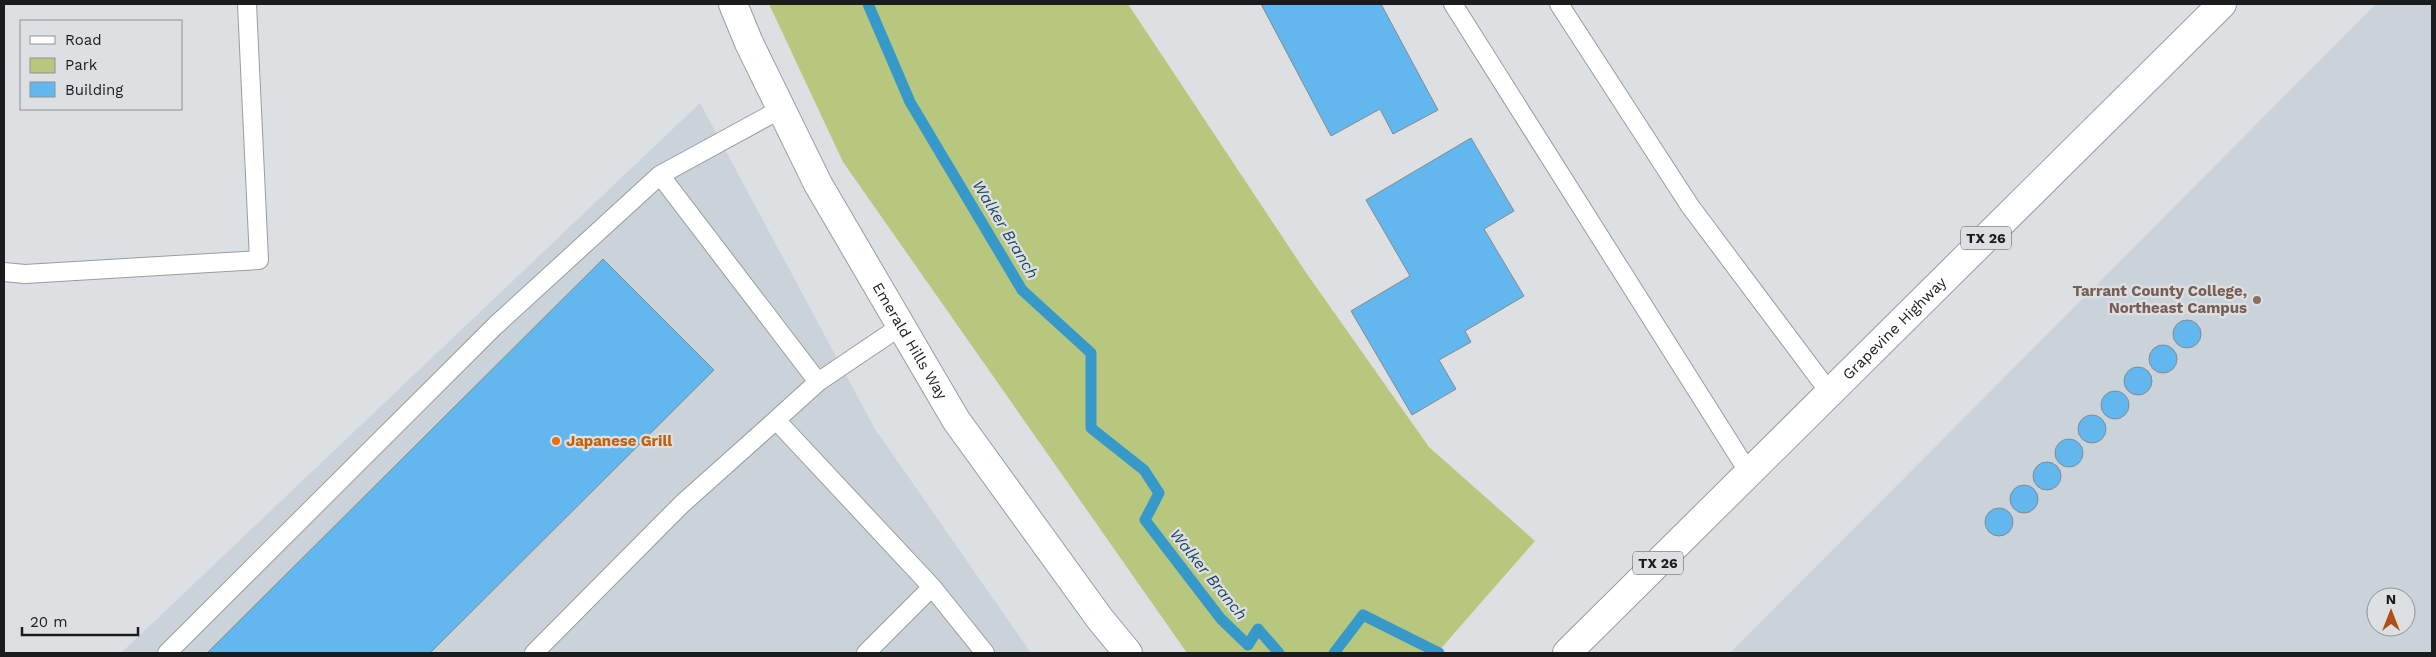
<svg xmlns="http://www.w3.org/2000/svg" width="2436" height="657" font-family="'Work Sans',sans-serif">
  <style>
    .built { fill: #cad3da; fill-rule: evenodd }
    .green { fill: #b8c77e }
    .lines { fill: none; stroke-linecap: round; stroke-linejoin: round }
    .stream { stroke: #3799ca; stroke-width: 11 }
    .building { fill: #62b7ef; stroke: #878a8c }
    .service-casing { stroke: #999c9e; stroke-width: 20 }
    .tertiary-casing { stroke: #999c9e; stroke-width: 30 }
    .primary-casing { stroke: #999c9e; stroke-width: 30 }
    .service { stroke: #fff; stroke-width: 18 }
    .tertiary { stroke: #fff; stroke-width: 28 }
    .primary { stroke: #fff; stroke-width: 28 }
    .education-dot { fill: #8d6e63; stroke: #dde0e3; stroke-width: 2 }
    .food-dot { fill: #e8710a; stroke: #dde0e3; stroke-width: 2 }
    .labels { text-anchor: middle; stroke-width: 4.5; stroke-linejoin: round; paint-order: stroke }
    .shield { fill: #dde0e3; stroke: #555758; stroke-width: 1 }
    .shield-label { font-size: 14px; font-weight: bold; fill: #1b1c1d }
    .education-label { font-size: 15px; font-weight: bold; fill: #785e54; stroke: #dde0e3; text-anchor: end }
    .street-label { font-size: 15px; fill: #1b1c1d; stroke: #dde0e3 }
    .food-label { font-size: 15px; font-weight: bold; fill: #c56008; stroke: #dde0e3; text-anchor: start }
    .water-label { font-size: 16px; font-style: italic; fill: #1f475d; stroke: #dde0e3 }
  </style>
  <rect width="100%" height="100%" fill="#dde0e3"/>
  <path class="built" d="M2376 4H2432V653H1730ZM2376 597H2406V627H2376Z
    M700 103 875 429 1031 653H121Z"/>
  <path class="green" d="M769 4H1128L1307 274 1429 447 1535 541 1437 653H1187L843 162Z"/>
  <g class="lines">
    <path class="stream" d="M868 4 910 102 1022 290 1091 353V428L1144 470 1159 493 1145 520 1221 619 1248 645 1258 629 1279 653
      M1334 653 1363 615 1439 653"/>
  </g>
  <path class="building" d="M1261 4H1381L1438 110 1393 134 1380 109 1331 136Z
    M1471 138 1514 211 1484 229 1524 296 1465 331 1471 342 1439 360 1456 389 1412 415 1351 311 1410 276 1366 200Z
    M603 259 714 370 430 653H207Z
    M2173 334a14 14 0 1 1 28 0a14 14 0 1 1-28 0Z
    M2149 359a14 14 0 1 1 28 0a14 14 0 1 1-28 0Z
    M2124 381a14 14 0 1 1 28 0a14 14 0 1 1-28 0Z
    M2101 405a14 14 0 1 1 28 0a14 14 0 1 1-28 0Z
    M2078 429a14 14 0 1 1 28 0a14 14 0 1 1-28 0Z
    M2055 453a14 14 0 1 1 28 0a14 14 0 1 1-28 0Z
    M2033 476a14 14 0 1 1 28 0a14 14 0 1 1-28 0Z
    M2010 499a14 14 0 1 1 28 0a14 14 0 1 1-28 0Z
    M1985 522a14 14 0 1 1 28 0a14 14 0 1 1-28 0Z"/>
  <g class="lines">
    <g class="service-casing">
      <path id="service" d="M1453 4 1749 473
        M1559 4 1690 206 1830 393
        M781 109 660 175 818 382
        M4 272 25 274 259 260 247 4
        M932 587 985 653
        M167 653 496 325 660 175
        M534 653 682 504 776 420
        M866 653 932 587 776 420 818 382 901 326"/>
    </g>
    <g class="tertiary-casing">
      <g id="tertiary">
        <path id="s1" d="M733 4 749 43 818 184 956 420 1100 619 1128 653"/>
      </g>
    </g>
    <g class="primary-casing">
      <g id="primary">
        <path id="s2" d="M1567 653 2222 4"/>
      </g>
    </g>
    <use href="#service" class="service"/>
    <use href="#tertiary" class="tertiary"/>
    <use href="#primary" class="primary"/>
  </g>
  <circle class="education-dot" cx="2257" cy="300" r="5"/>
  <circle class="food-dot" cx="556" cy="441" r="5"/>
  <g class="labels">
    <g class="shield">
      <rect x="1961" y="226.5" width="50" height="23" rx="4"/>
      <rect x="1633" y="551.5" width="50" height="23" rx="4"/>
    </g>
    <g class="shield-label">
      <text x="1986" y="243">TX 26</text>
      <text x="1658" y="568">TX 26</text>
    </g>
    <g class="education-label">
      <text x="2247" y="296">Tarrant County College,<tspan x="2247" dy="17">Northeast Campus</tspan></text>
    </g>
    <g class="street-label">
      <text dy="5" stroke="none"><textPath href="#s2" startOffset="461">Grapevine Highway</textPath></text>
      <text dy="5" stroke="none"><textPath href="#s1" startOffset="381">Emerald Hills Way</textPath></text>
    </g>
    <g class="food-label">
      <text x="566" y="446">Japanese Grill</text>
    </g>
    <g class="water-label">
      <text transform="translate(1006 229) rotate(59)" y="6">Walker Branch</text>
      <text transform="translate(1209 574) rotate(51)" y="6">Walker Branch</text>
    </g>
  </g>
  <rect width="2436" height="657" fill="none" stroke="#1b1c1d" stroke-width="10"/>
  <rect x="20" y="20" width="162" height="90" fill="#dde0e3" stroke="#8f9294"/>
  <rect x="30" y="36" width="25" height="8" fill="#ffffff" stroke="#8f9294"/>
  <text x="65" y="45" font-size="15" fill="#1b1c1d">Road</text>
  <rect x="30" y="58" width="25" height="15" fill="#b8c77e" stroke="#8f9294"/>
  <text x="65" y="70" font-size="15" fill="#1b1c1d">Park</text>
  <rect x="30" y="82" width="25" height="15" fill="#62b7ef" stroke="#8f9294"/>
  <text x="65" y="95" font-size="15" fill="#1b1c1d">Building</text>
  <g transform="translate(2391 612)"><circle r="24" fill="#dde0e3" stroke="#8f9294"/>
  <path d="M0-4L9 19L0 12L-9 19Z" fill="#b14e17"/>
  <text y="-8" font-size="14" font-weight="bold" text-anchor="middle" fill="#1b1c1d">N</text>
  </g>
  <path d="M22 627v8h116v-8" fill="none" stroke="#1b1c1d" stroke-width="2.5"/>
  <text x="30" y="627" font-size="15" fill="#1b1c1d" stroke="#dde0e3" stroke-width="4" paint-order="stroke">20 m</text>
</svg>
